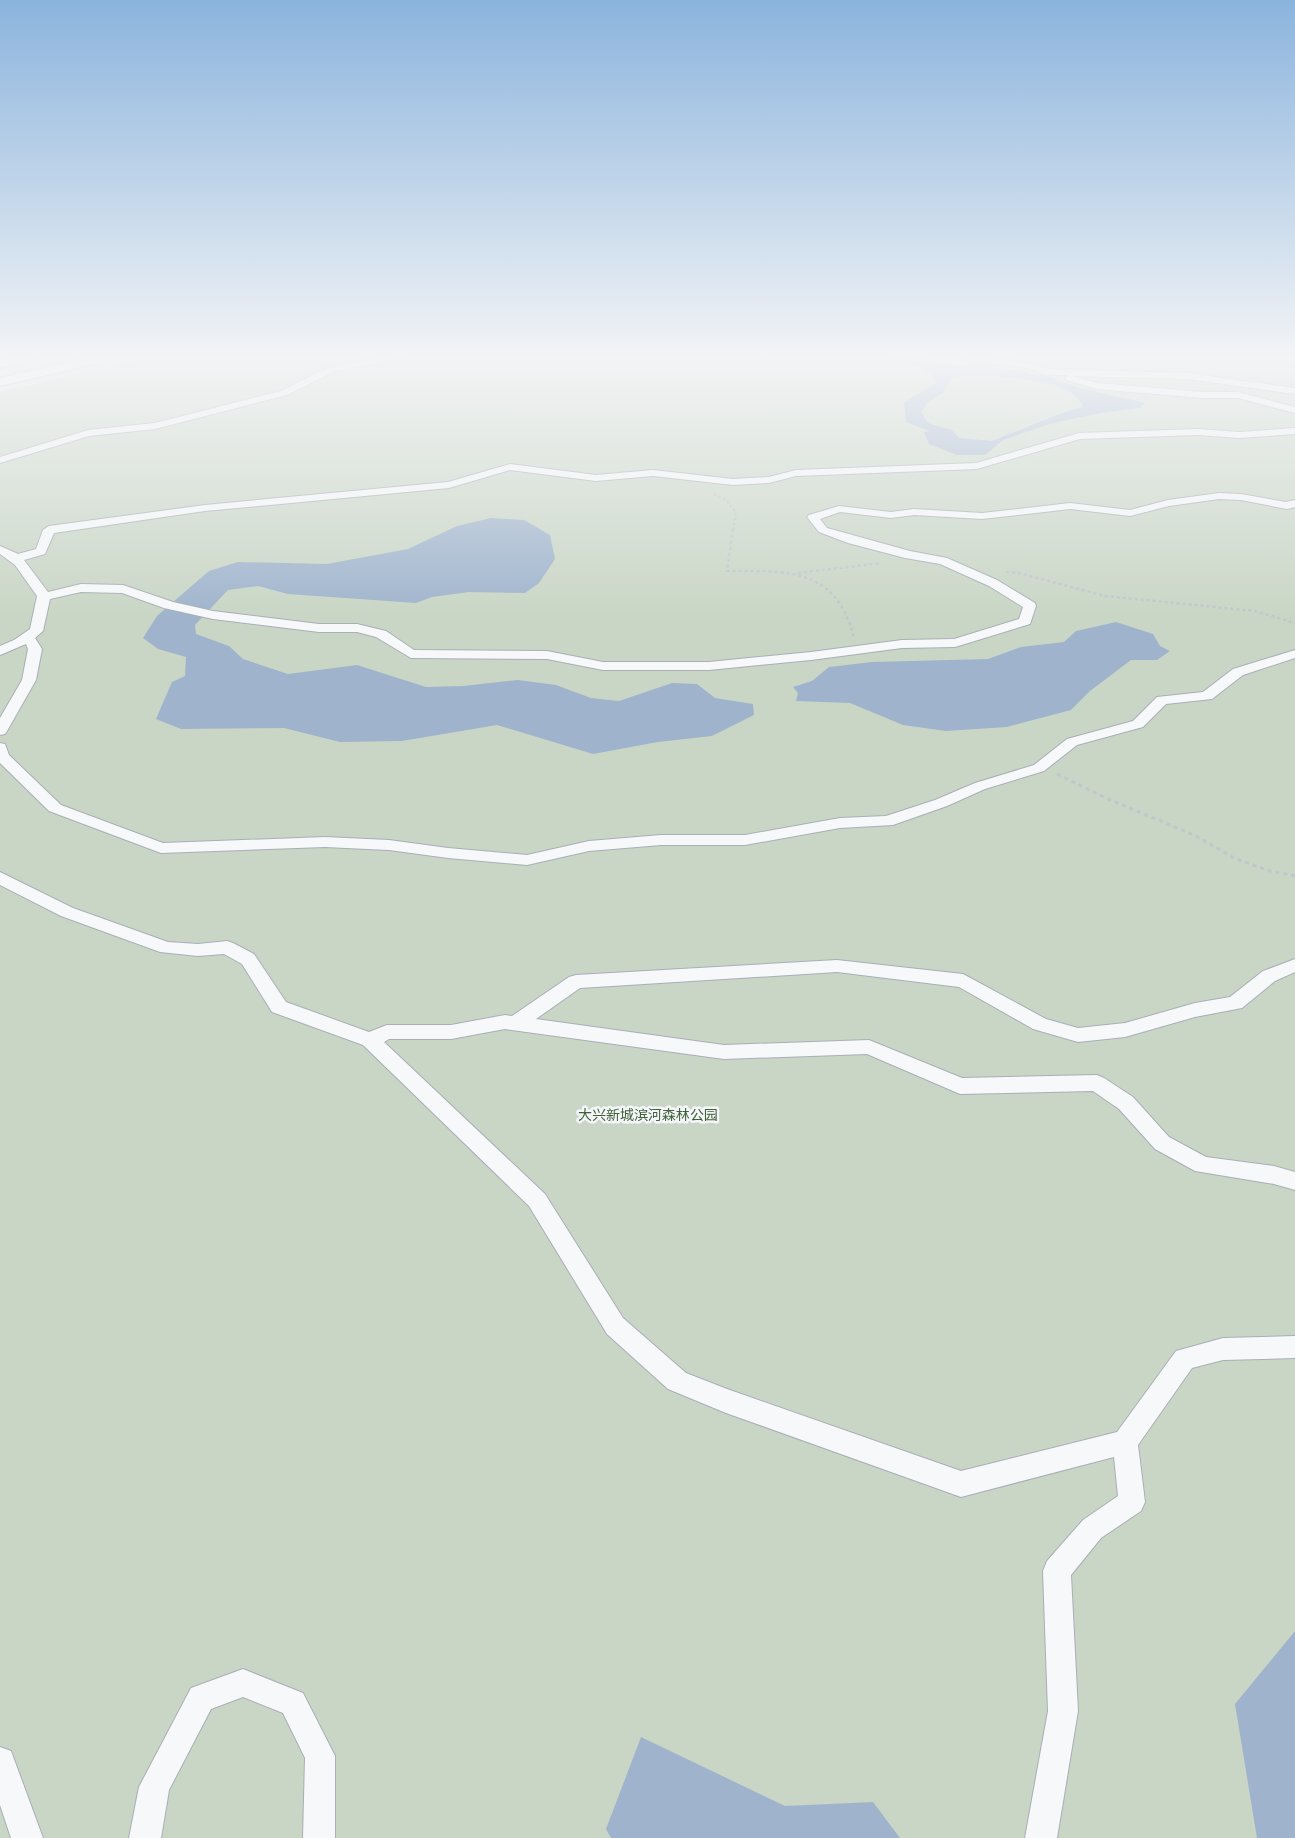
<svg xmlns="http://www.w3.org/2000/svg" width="1295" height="1838" font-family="'Archivo Narrow','Noto Sans SC',sans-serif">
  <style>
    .green { fill: #c9d6c5 }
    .water { fill: #9fb4cc; fill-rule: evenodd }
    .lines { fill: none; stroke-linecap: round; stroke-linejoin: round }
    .street-casing { stroke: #a9aeb7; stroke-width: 2 }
    .secondary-casing { stroke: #a9aeb7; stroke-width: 2 }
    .path-far2 { stroke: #c2c5cb; stroke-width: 2; stroke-dasharray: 2.5 2.5; stroke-linecap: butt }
    .path-far1 { stroke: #c2c5cb; stroke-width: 2.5; stroke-dasharray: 3 3; stroke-linecap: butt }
    .path { stroke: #c2c5cb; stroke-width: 3; stroke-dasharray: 4 4; stroke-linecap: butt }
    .street { fill: #f7f8fa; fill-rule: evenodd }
    .secondary { fill: #fff; fill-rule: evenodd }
    .labels { text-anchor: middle; stroke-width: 5; stroke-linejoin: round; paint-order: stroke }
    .park-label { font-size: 14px; fill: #3f6138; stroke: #f4f6f9 }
  </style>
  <rect width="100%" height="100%" fill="#e4e7ec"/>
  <path class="green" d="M146 358H1295V1838H0V392Z"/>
  <path class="water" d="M889 358H919L948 365 997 368 1047 376 1076 387 1145 403 1140 408 1106 412 1053 423 1003 440 985 455H957L929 444 924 432 930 431 906 422 904 402 937 383 932 373 903 360ZM972 375C999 377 1074 377 1083 407L1062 413 992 441 959 438 952 430 928 423 921 412 928 402 943 393 952 377Z
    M491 518 524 520 550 535 555 559 539 583 525 593 469 592 432 597 416 603 288 594 258 586 228 590 195 625 196 634 229 646 243 659 288 674 357 665 426 687 463 686 518 680 556 685 591 698 619 701 672 683 697 684 715 698 753 704 754 715 712 736 658 742 593 754 497 725 402 741 340 742 284 728 181 729 156 719 172 682 185 676 186 657 158 649 143 638 157 616 209 571 238 562 327 564 408 549 457 526Z
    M1116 622 1153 634 1160 646 1170 651 1157 660H1131L1090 691 1071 710 1007 727 946 731 903 725 850 703 796 701 798 693 793 687 812 681 829 667 872 662 988 659 1021 647 1064 642 1076 631Z
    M1295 1631V1838H1257L1235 1704Z
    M641 1737 785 1806 873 1802 900 1838H611L606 1829Z"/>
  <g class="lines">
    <g class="street-casing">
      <path id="street" d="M378 358H400L333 372 287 395 155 429 89 436 0 463V457L88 430 155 423 281 391 327 368Z
        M965 358C994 358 1021 359 1048 369L1187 373 1295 388V394L1187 379 1072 376 1097 383 1203 392H1238L1295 407V413L1238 398H1203L1096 389 1067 380 1065 378 1069 375H1047L1027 368 969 361Z
        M1295 428V434L1239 438 1198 435 1080 439 977 469 796 476 769 483 733 485 653 476 596 481 510 470 449 488 205 511 54 533 45 554 24 560 48 592 81 584 123 585 173 602 213 611 319 624H357L386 631 414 650 547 651 603 662H709L811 652 902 640 954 639 1019 619 1023 607 989 586 940 564 905 558 848 543 819 532 807 517 809 515 839 506 891 512 914 509 982 513 1070 503 1130 510 1168 500 1219 493 1241 494 1286 502 1295 500V507L1287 509 1241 500 1219 499 1169 506 1130 516 1070 509 982 519 914 515 891 518 840 512 820 519 827 528 910 551 947 558 997 580 1035 603 1036 606 1030 624 955 647 902 648 811 660 709 670H603L547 659 411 658 376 637 357 632H319L213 619 164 608 122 593 81 592 50 599 43 631 35 638 42 649 36 680 7 731 5 734 0 735V718L22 680 28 649 26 644 0 655V646L14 640 30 629 37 596 15 565 0 554V546L18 554 36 549 43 530 49 526 205 505 448 482 510 464 596 475 653 470 733 479 769 477 796 470 976 463 1079 433 1198 429 1239 432Z
        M1295 650V658L1243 675 1212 699 1166 704 1143 727 1077 745 1044 771 985 789 947 806 893 825 840 828 745 845H661L589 851 527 865 448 858 389 850 325 847 161 853 49 811 0 763V743L5 744 9 755 61 805 163 843 325 837 389 840 448 848 527 855 589 841 661 835H745L840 818 886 816 935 800 975 783 1034 765 1067 739 1133 721 1157 697 1203 692 1233 669Z
        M0 872 73 908 168 942 198 944 227 941 233 943 254 954 286 1002 369 1032 387 1025H451L505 1015 512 1016 569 977 576 975 837 960 963 974 1046 1019 1078 1028 1125 1023 1195 1003 1230 997 1263 971 1295 959V972L1275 981 1242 1008 1195 1017 1125 1037 1078 1042 1033 1029 959 987 837 972 580 988 536 1019 724 1045 869 1040 962 1078 1097 1075 1104 1078 1133 1097 1169 1137 1206 1157 1274 1166 1295 1172V1190L1274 1184 1195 1171 1155 1149 1119 1109 1093 1091 960 1094 867 1054 724 1059 505 1029 451 1039H389L384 1042 545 1194 623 1318 686 1373 727 1389 961 1471 1117 1432 1176 1351 1223 1338 1295 1336V1358L1223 1360 1192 1368 1138 1445 1145 1502 1141 1511 1101 1538 1071 1575 1078 1711 1057 1838H1025L1048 1711 1043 1571 1047 1561 1083 1520 1118 1496 1114 1457 961 1497 726 1413 668 1389 607 1334 529 1206 363 1045 272 1012 242 964 224 954 198 956 160 952 61 916 0 885Z
        M243 1669 303 1693 335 1756V1838H303L305 1758 283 1713 243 1697 211 1709 169 1790 161 1838H129L139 1787 191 1688Z
        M0 1747 11 1751 43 1838H11L0 1805Z"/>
    </g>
    <g class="secondary-casing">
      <path id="secondary" d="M8 358H33L31 361 0 368V360Z
        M86 358H110L108 361 0 386V378Z"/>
    </g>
    <path class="path-far2" d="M714 494 726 500 736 512 733 531"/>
    <path class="path-far1" d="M733 529 727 571C771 572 820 565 844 611 848 619 852 627 853 636
      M1006 572 1019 573 1105 596 1255 611 1295 623
      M798 573 881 563"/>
    <path class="path" d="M1057 774 1108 799 1196 836 1234 858 1270 871 1295 876"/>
    <use href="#street" class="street"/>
    <use href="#secondary" class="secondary"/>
  </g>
  <linearGradient id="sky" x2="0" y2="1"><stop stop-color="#8bb4dd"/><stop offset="0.58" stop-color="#f3f4f6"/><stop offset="1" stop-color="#f3f4f6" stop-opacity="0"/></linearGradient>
  <rect width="1295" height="616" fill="url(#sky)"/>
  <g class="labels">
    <g class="park-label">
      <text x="648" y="1120">大兴新城滨河森林公园</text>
    </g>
  </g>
</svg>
